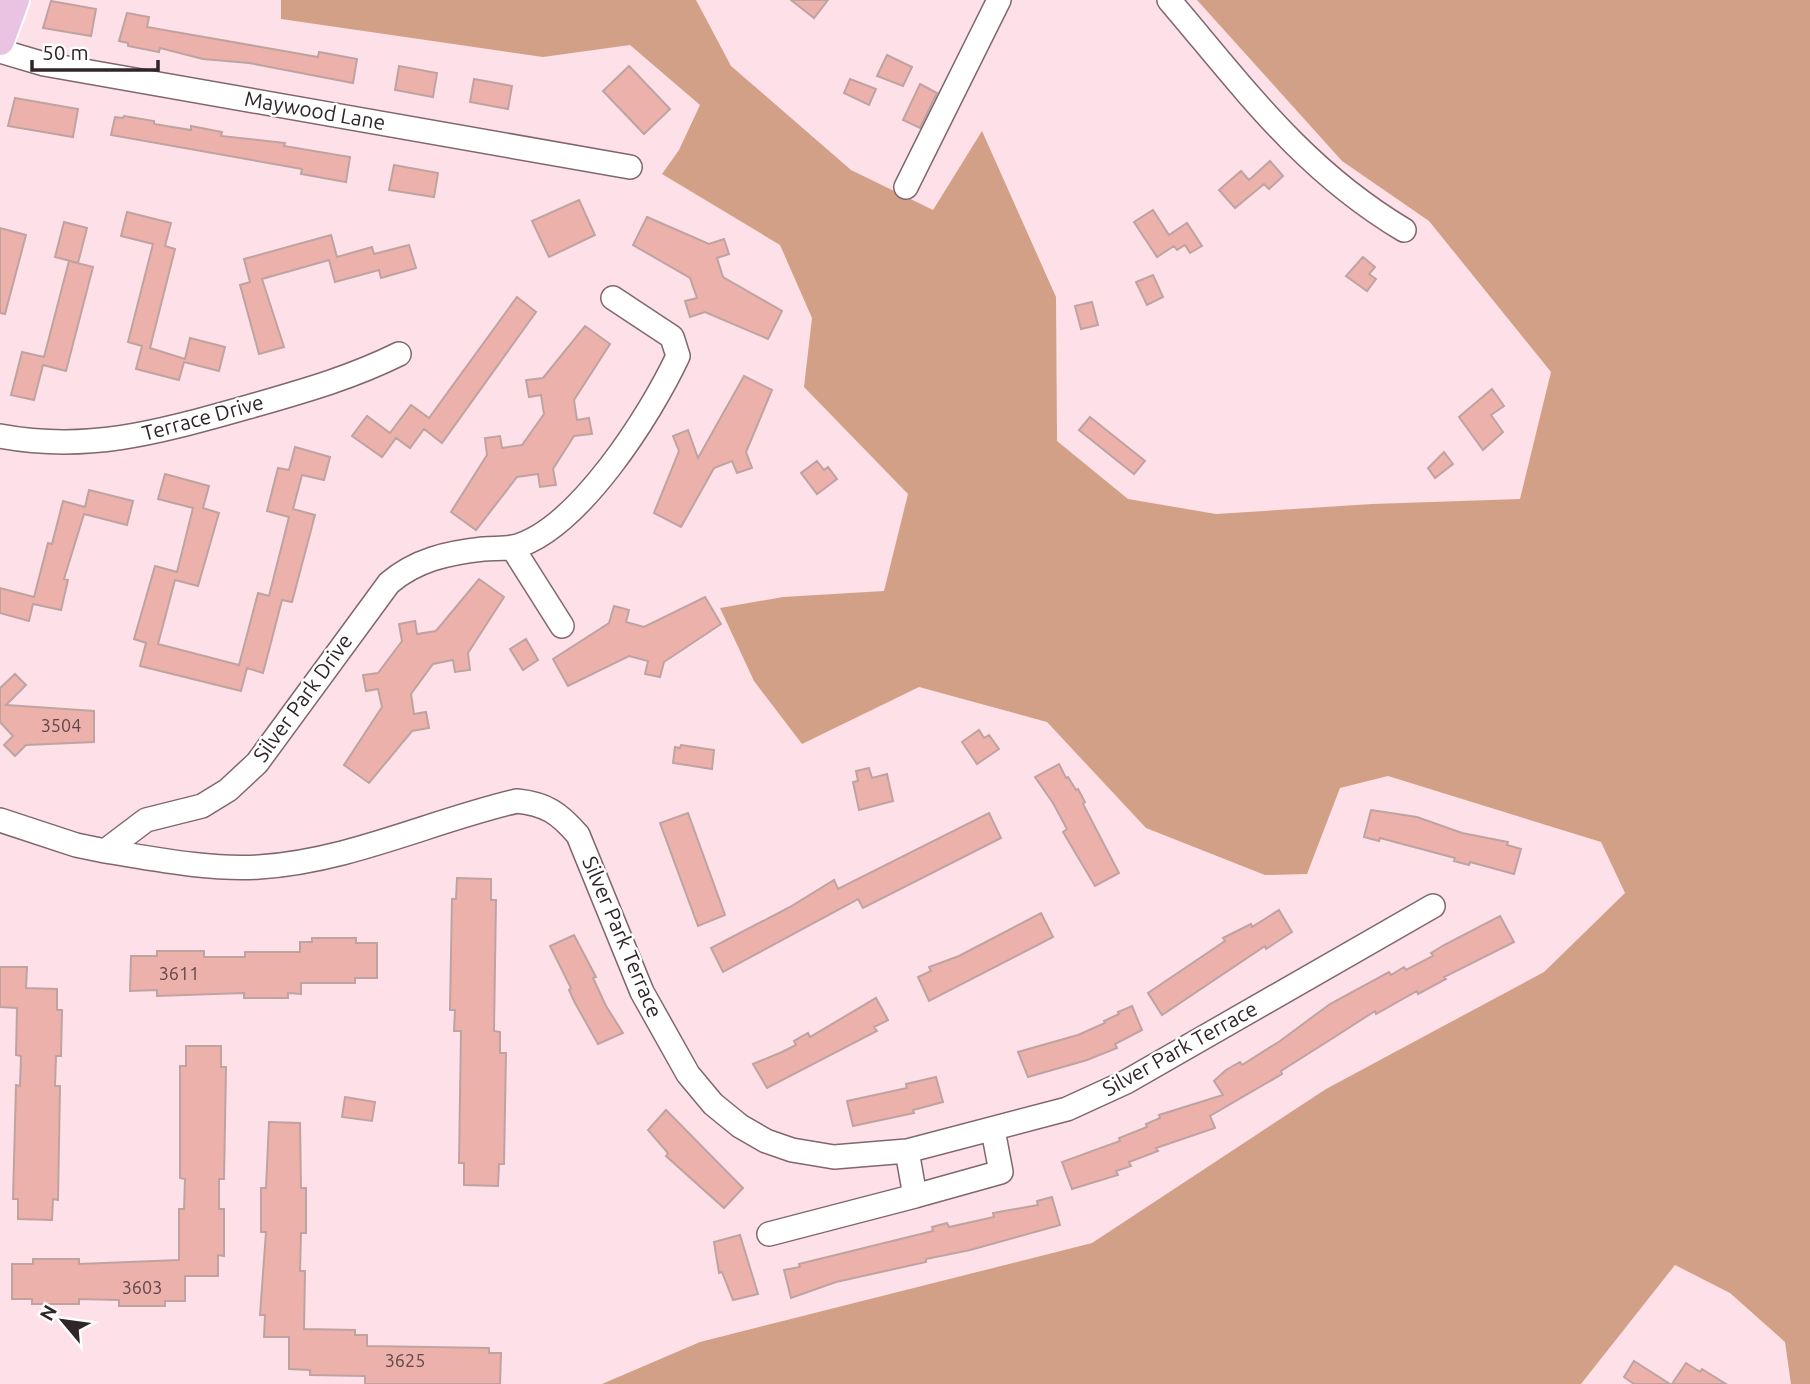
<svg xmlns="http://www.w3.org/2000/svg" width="1810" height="1384" font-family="Ubuntu,sans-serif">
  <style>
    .forest { fill: #d2a086 }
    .building { fill: #edb1ac; stroke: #bfa3a0; stroke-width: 2 }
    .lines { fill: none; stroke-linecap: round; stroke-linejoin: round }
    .minor-casing { stroke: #80676e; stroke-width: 26 }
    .major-casing { stroke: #fff; stroke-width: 32 }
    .minor { stroke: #fff; stroke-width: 23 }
    .major { stroke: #ebc3e2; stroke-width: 28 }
    .labels { text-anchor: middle; stroke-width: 5; stroke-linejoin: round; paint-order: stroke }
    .number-label { font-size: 18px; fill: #5f4849 }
    .street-label { font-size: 21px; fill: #302528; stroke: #fff }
  </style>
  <rect width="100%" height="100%" fill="#fee0e8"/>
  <path class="forest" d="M281 0H696L731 66 851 170 933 210 982 131 1056 297 1057 441 1128 499 1216 514 1372 504 1520 499 1551 372 1429 221 1342 161 1197 0H1810V1384H1791L1785 1342 1730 1293 1675 1265 1581 1384H602L700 1342 1092 1243 1326 1089 1544 972 1625 893 1601 842 1388 776 1340 788 1307 874 1265 875 1146 828 1047 722 919 687 802 744 754 681 720 608 783 597 884 591 908 494 804 387 812 318 780 245 662 174 679 150 700 105 630 45 543 57 281 19Z"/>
  <path class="building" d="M791 0H828L814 18Z
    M51 1 96 9 91 36 43 28Z
    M127 13 149 17 147 27 318 57 319 52 357 59 353 83 249 63 203 59 160 48 159 52 128 46V43L119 41Z
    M887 55 912 67 903 86 877 76Z
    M399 66 437 73 433 97 395 90Z
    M629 66 670 109 644 134 603 91Z
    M474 79 512 86 508 109 470 102Z
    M850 79 876 89 869 105 844 93Z
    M920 84 937 93 920 128 903 120Z
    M15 98 78 109 73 137 8 126Z
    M124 116 154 121V124L191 130V126L222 132 221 136 285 143 284 146 350 157 346 182 301 174 302 169 111 135 115 117 123 118Z
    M1270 161 1283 176 1269 189 1264 184 1235 208 1219 190 1241 171 1249 180Z
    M394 165 438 173 434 197 389 190Z
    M579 200 595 235 549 257 532 221Z
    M1153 210 1169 235 1187 223 1202 246 1190 253 1185 245 1177 250 1174 246 1157 257 1134 222Z
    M127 212 171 223 165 246 175 249 150 348 185 359 190 338 225 347 219 371 184 362 179 380 136 369 142 346 128 342 153 244 121 236Z
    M647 217 709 244 724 239 729 254 717 258 723 277 782 311 768 339 705 312 690 317 685 301 697 298 690 278 633 245Z
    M64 222 87 228 78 263 55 257Z
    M0 228 26 235 5 314 0 313Z
    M331 235 337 257 372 247 374 254 409 245 416 268 381 278 379 270 335 282 329 260 262 279 284 347 259 354 240 285 250 282 244 259Z
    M1363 257 1375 267 1369 274 1376 279 1367 291 1346 276Z
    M69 261 93 267 66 371 43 365 34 400 11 395 22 352 44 357Z
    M1153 275 1163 297 1147 305 1136 282Z
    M517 297 536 312 442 443 424 429 410 448 396 438 382 457 352 436 367 416 390 433 411 405 429 418Z
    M1092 302 1098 325 1081 329 1075 306Z
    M585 326 610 344 574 400 577 420 589 418 592 434 574 436 553 469 556 485 540 487 538 474 517 477 476 530 451 512 487 455 485 438 500 436 502 448 522 445 544 414 541 395 529 397 526 380 543 378Z
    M744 376 772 390 746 452 752 468 737 473 732 461 714 468 681 527 654 513 679 451 673 436 688 430 698 458Z
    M1492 389 1504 406 1491 415 1503 432 1483 450 1459 417Z
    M1090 417 1145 461 1134 474 1079 430Z
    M295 447 330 457 324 480 302 475 293 509 315 515 292 602 282 600 263 673 247 668 241 691 140 666 146 643 134 639 155 566 177 572 193 508 158 499 165 474 209 486 203 508 219 513 198 586 175 580 158 644 239 665 258 593 269 596 289 517 267 511 278 468 289 470Z
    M1444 452 1453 464 1435 478 1428 468Z
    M817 461 824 470 828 467 837 479 817 494 801 473Z
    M89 490 133 501 127 525 84 514 64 579 68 580 61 610 33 604 29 621 0 613V588L34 597 48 543 52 544 63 501 85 507Z
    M479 579 504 597 468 653 470 670 455 672 453 660 433 664 411 694 414 714 426 712 429 728 412 731 369 783 344 765 382 707 378 689 366 691 363 675 378 673 402 641 399 624 415 621 417 634 436 631Z
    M705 597 721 624 664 662 660 677 645 674 648 661 629 656 568 686 553 659 609 623 614 606 629 610 626 622 644 627Z
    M526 639 538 660 523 670 510 649Z
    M15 674 26 685 6 705 94 711V742L26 745 15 756 4 745 13 736 0 722V688Z
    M979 730 984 738 989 735 999 749 977 764 962 742Z
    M681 745 714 750 712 769 673 763 675 747 680 748Z
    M1059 764 1066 778 1068 777 1076 790 1078 789 1085 802 1083 804 1119 873 1095 886 1063 832 1067 829 1053 803 1035 777Z
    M869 768 872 778 887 774 893 801 859 810 853 782 858 781 856 771Z
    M1371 810 1417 817 1462 833 1508 842 1507 845 1521 849 1514 874 1470 862 1469 865 1454 861 1455 858 1380 838 1379 841 1364 837Z
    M688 813 725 915 698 926 660 823Z
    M989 813 1001 838 863 908 858 899 723 972 711 948 790 907 834 880 838 889Z
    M457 878 491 879V900H496L494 1031 500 1032V1053H506L504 1164H499L498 1186 464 1185V1163H459L461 1031H454L455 1010H450L452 899H456Z
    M1279 910 1292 932 1266 949 1265 946 1162 1015 1148 993 1225 941 1223 938 1251 924 1252 927Z
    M1041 913 1053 937 929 1001 918 977 931 971 929 967 959 956Z
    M1500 916 1514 942 1444 977 1446 979 1418 994 1417 991 1376 1014 1375 1011 1333 1038 1281 1071 1282 1074 1210 1116 1215 1128 1156 1148 1158 1151 1129 1162 1131 1166 1116 1171 1118 1175 1072 1189 1062 1162 1120 1141 1119 1138 1147 1127 1146 1124 1160 1118 1159 1115 1223 1095 1214 1081 1226 1070 1240 1062 1242 1065 1280 1041 1330 1004 1389 972 1391 975 1404 967 1406 970 1433 956 1431 953 1444 945Z
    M574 935 596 977 593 978 606 1006 623 1033 598 1044 575 1003 569 990 571 988 550 946Z
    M312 938H356V943H377V978H355V983H301V994L288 993V998H244V993L157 996V990L130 991 131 956H157V951H204V957H245V952H300V942H312Z
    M0 967H27L26 988 57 989V1010H62L61 1056H56L55 1086H60L58 1200 53 1199 52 1220 18 1219V1199H13L16 1085 20 1086 21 1056 16 1055 17 1008 0 1007Z
    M876 998 888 1020 874 1027 877 1031 767 1088 753 1064 782 1052 796 1045 794 1041 808 1033 810 1037Z
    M1132 1006 1142 1030 1115 1044 1117 1048 1087 1060 1028 1077 1018 1052 1078 1035 1105 1023 1104 1021 1119 1014 1118 1012Z
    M186 1046H221V1067H226L224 1179H219V1209H224V1256L218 1255V1276H185V1301H165V1306H119V1300L79 1299V1304H32V1299H12V1264H33V1259H79V1264L179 1260V1209H184L185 1179 180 1178V1066H186Z
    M936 1077 943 1102 913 1110 914 1113 853 1126 847 1101 907 1088 906 1084Z
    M345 1097 375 1102 372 1121 342 1117Z
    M666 1110 743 1188 724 1208 666 1156 668 1153 648 1130Z
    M269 1122 300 1123 301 1188H306V1233H301L300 1271H305L304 1329 355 1330V1335H367V1346L489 1348V1353H501L500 1384H365V1376L310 1375V1370L289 1369V1337H264L265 1315H260L266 1232H261V1188H266Z
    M1052 1197 1060 1225 970 1250 926 1259V1262L836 1282 791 1298 784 1270 800 1267 799 1264 933 1231 932 1227 947 1223 949 1227 994 1217 993 1213 1038 1205 1037 1201Z
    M740 1235 758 1294 733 1300 722 1272 719 1273 714 1242Z
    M1634 1361 1670 1384H1634L1624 1377Z
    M1686 1363 1700 1372 1702 1369 1726 1384H1672Z"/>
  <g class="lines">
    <g class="minor-casing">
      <path id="minor" d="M1169 0C1244 88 1302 169 1404 230
        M0 51 44 64 630 167
        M906 187 999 0
        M0 436C90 453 162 431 248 407 300 392 351 378 399 354
        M512 547 562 626
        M0 820 76 845 105 851 146 820 202 806 228 790 257 763 389 583C416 560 447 553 483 549 493 548 504 549 514 547 578 530 651 414 678 356L672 337 613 298
        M105 851C155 859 209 870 259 867 350 861 431 821 517 801 546 804 559 813 578 835L642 992 688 1074 713 1104 740 1126 766 1141 792 1150 834 1157 907 1151 1067 1109 1126 1082 1433 906
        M915 1196 1001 1172 993 1130
        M769 1234 915 1196 907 1151"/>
    </g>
    <g class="major-casing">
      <path id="major" d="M0 41 15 0"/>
    </g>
    <use href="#minor" class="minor"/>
    <use href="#major" class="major"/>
  </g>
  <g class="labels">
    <g class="number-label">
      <text x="61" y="732">3504</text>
      <text x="179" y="980">3611</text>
      <text x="142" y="1294">3603</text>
      <text x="405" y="1367">3625</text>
    </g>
    <g class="street-label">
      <text transform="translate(315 111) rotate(10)" y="7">Maywood Lane</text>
      <text transform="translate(203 418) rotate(-15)" y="7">Terrace Drive</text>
      <text transform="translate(303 698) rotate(-54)" y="7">Silver Park Drive</text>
      <text transform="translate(622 937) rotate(67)" y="7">Silver Park Terrace</text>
      <text transform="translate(1180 1049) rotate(-29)" y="7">Silver Park Terrace</text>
    </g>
  </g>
  <g transform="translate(63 1321) rotate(299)" stroke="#ffffff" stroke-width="5" paint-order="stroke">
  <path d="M0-5L12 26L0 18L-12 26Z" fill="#302528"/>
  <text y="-10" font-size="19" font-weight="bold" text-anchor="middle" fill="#302528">N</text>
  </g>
  <path d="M32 60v10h126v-10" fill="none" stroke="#302528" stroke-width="3.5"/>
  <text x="42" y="60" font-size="21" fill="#302528" stroke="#ffffff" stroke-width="5" paint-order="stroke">50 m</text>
</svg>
